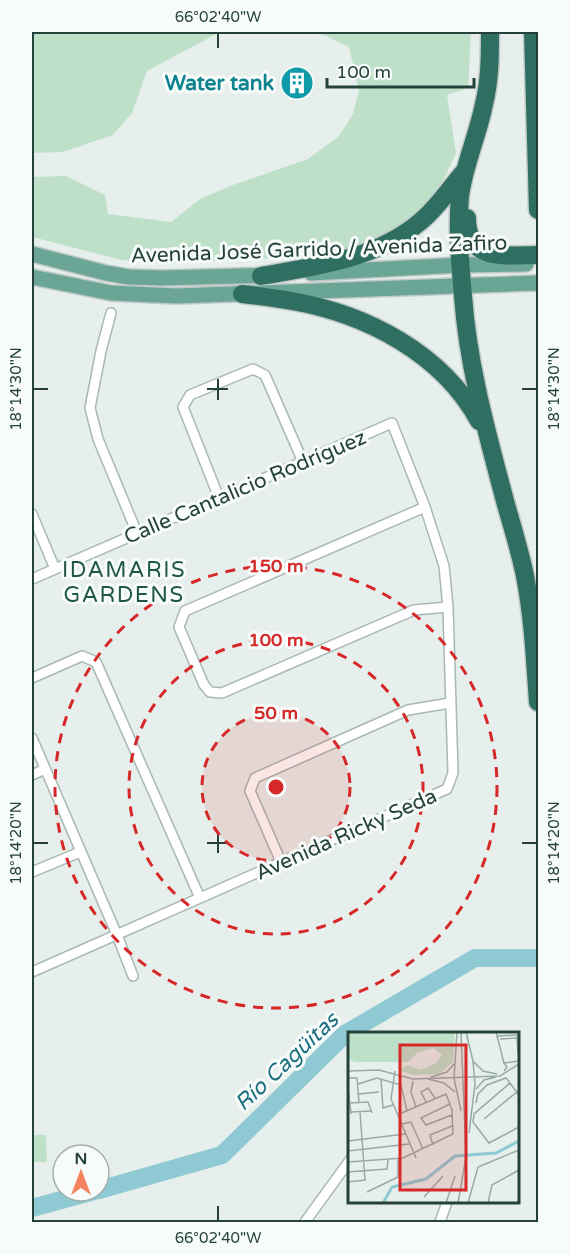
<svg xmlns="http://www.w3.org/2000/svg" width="570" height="1254" font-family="'Varela Round',sans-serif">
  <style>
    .green { fill: #bfe0c8 }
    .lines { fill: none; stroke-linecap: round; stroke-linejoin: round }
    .river { stroke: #8ec9d4; stroke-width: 18 }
    .street-casing { stroke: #a8b8b2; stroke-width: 12 }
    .primary-casing { stroke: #c2cac8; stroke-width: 18 }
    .highway-casing { stroke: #c2cac8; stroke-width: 21 }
    .street { stroke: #fff; stroke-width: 9 }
    .primary { stroke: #6aa596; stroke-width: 15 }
    .highway { stroke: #2f6f62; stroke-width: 18 }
    .ticks { fill: none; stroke: #24423a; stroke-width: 2 }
    .ring { fill: none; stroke: #d62828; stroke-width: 3; stroke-dasharray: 10 8 }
    .labels { text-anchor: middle; stroke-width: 6; stroke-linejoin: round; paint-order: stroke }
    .culture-label { font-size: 21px; font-weight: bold; fill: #0d838f; stroke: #f7fbf9; text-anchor: end }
    .street-label { font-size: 21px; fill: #24423a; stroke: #f7fbf9 }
    .neighbourhood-label { font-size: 22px; letter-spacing: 1.5px; fill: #1f5548; stroke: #f7fbf9 }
    .water-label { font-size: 22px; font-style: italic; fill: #1c6f80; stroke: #f7fbf9 }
    .inset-river { fill: none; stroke: #8ec9d4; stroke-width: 3 }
    .inset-road { fill: none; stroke: #98aaa4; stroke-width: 1.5 }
    .view { fill: #d62828; fill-opacity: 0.15; stroke: #d62828; stroke-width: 3 }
    .inset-edge { fill: none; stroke: #24423a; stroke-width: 3 }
    .centre { fill: #d62828; stroke: #f7fbf9; stroke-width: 3 }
    .ring-label { font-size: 18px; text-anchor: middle; font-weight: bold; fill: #d62828; stroke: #f7fbf9; stroke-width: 6; stroke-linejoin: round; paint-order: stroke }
    .neatline { fill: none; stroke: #24423a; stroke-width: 2 }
    .ticks-label { font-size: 15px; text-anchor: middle; fill: #24423a }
  </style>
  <rect width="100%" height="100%" fill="#e6efeb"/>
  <path class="green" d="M32 32H220L147 71 132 113 113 135 63 152 32 153Z
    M311 32H471L468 88 447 95 456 153 437 194 399 227 361 247 334 255 169 263 122 260 32 237V177L66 176 105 195 108 214 171 222 200 199 230 186 308 159 339 136 353 114 359 91 349 47 324 35Z
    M32 1135H46L47 1162H32Z"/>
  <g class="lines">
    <path class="river" d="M99 1190 222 1155 345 1034 475 958H538
      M32 1208 94 1191"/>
    <g class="street-casing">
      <path id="street" d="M111 313 101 351 90 408 98 439 137 533
        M219 498 183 407 190 395 253 369 265 375 303 462
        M425 507 185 611 179 627 204 685 210 692 222 693 414 610 448 607
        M32 514 55 569
        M32 579 392 423 425 507 444 566 448 607 453 773 447 789 32 972
        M32 678 82 656 96 662 200 898
        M32 738 117 935 133 976
        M32 775 45 769
        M281 862 250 791 255 778 408 710 450 703
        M32 872 80 852
        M305 1222 350 1160
        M440 1222 447 1202"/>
    </g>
    <g class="primary-casing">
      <path id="primary" d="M32 254 106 273 129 277 163 278 272 275
        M311 273 461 265 526 264
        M32 277 111 293 176 296 538 283"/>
    </g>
    <g class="highway-casing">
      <path id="highway" d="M490 32C490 56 490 80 484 104 478 135 464 165 460 196 457 229 460 263 463 296 468 366 487 433 505 501 512 526 520 551 525 576 533 617 535 660 538 702
        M533 32 538 210
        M467 218C467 263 506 255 538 255
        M261 276C317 266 377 259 421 221 438 207 450 188 464 172
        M242 294C259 296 275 298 292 301 366 314 442 353 479 421"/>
    </g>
    <use href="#street" class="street"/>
    <use href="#primary" class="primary"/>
    <use href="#highway" class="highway"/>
  </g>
  <path class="ticks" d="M218 33V48M218 379V400M33 389H48M207 389H228M522 389H537M218 832V853M33 843H48M207 843H228M522 843H537M218 1206V1221"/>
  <circle cx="276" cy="787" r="74" fill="#d62828" fill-opacity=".12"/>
  <g class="ring">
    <circle cx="276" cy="787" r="74"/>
    <circle cx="276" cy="787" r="147"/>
    <circle cx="276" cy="787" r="221"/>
  </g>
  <defs>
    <g id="building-disc" transform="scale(1.725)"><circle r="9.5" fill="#0f9aa8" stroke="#f7fbf9"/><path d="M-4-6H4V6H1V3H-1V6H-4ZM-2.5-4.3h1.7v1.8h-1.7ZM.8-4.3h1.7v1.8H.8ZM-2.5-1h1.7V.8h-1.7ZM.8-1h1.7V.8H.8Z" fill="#fff"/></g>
  </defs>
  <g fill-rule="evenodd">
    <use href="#building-disc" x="297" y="83"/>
  </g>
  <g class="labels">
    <g class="culture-label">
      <text x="274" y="90">Water tank</text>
    </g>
    <g class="street-label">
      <text transform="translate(319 249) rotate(-2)" y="7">Avenida José Garrido / Avenida Zafiro</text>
      <text transform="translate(245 487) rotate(-23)" y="7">Calle Cantalicio Rodríguez</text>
      <text transform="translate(346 834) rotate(-24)" y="7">Avenida Ricky Seda</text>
    </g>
    <g class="neighbourhood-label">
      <text x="124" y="577">IDAMARIS<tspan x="124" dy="25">GARDENS</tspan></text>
    </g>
    <g class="water-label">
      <text transform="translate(286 1061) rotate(-43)" y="8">Río Cagüitas</text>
    </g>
  </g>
  <g transform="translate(348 1032)">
    <rect width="171" height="171" fill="#e6efeb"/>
    <path d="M0 0H107L105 30 91 42 66 43 50 38 60 33 72 38 88 31 94 23 85 16 69 21 60 30H7L0 27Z" fill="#bfe0c8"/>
    <path class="inset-river" d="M35 171 44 155 78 147 107 124 148 121 171 109"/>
    <path class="inset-road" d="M109 0 106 46 113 79M118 0 125 29 135 39 149 42M148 0 156 31M150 4 169 3V6M152 7 169 6 170 22M0 39 31 38 65 47 152 44 171 32M47 39 43 67 68 126M156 39 159 35 156 31 171 29M83 45 99 40 106 32M0 46H9L11 71M33 47 35 76 45 73M80 47 96 51 107 60M65 49 63 60 68 75M10 52 29 46 53 53 59 79M0 55 3 82M128 57 136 48 148 45M11 62 31 60M171 63 162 51 126 82 125 90 141 111 171 95M78 70 73 60 80 56 87 66M2 71 20 70 24 81M128 71 130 62 139 53 158 46 162 51M102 72 73 86 78 93 104 83M3 80 24 79M136 87 170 59M53 92 63 90 75 117M121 101 127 52 125 29M0 109 57 102M85 113 82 103 104 94M0 119 61 112M0 130 55 126 105 102 104 78 98 62 49 83M0 140 39 137 40 128M0 150 17 148 12 80M19 160 50 145V127M76 165 95 144M98 171 107 144M110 171 118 125 113 0M120 171 130 135 171 118M140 171 144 153 171 138"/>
    <path class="view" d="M52 13H118V158H52Z"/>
    <rect width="171" height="171" class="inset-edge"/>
  </g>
  <circle cx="276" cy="787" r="9" class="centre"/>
  <g class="ring-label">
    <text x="276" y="572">150 m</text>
    <text x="276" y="646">100 m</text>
    <text x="276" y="719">50 m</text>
  </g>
  <rect width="570" height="1254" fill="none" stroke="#f7fbf9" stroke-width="66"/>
  <g transform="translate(81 1173)"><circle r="28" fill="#f7fbf9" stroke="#a3b1ad" stroke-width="1.5"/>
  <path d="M0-4.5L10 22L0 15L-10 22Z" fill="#f4845f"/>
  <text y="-9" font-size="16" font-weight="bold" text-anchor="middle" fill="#24423a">N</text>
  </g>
  <path d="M327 78v9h147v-9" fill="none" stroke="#24423a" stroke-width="3"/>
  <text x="336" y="78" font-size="18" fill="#24423a" stroke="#f7fbf9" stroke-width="4.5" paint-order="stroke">100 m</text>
  <rect x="33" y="33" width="504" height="1188" class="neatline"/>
  <g class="ticks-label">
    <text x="218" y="22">66°02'40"W</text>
    <text transform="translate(16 389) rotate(-90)" y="5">18°14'30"N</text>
    <text transform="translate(554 389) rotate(-90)" y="5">18°14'30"N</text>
    <text transform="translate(16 843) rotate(-90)" y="5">18°14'20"N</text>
    <text transform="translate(554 843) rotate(-90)" y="5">18°14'20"N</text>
    <text x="218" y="1243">66°02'40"W</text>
  </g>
</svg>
